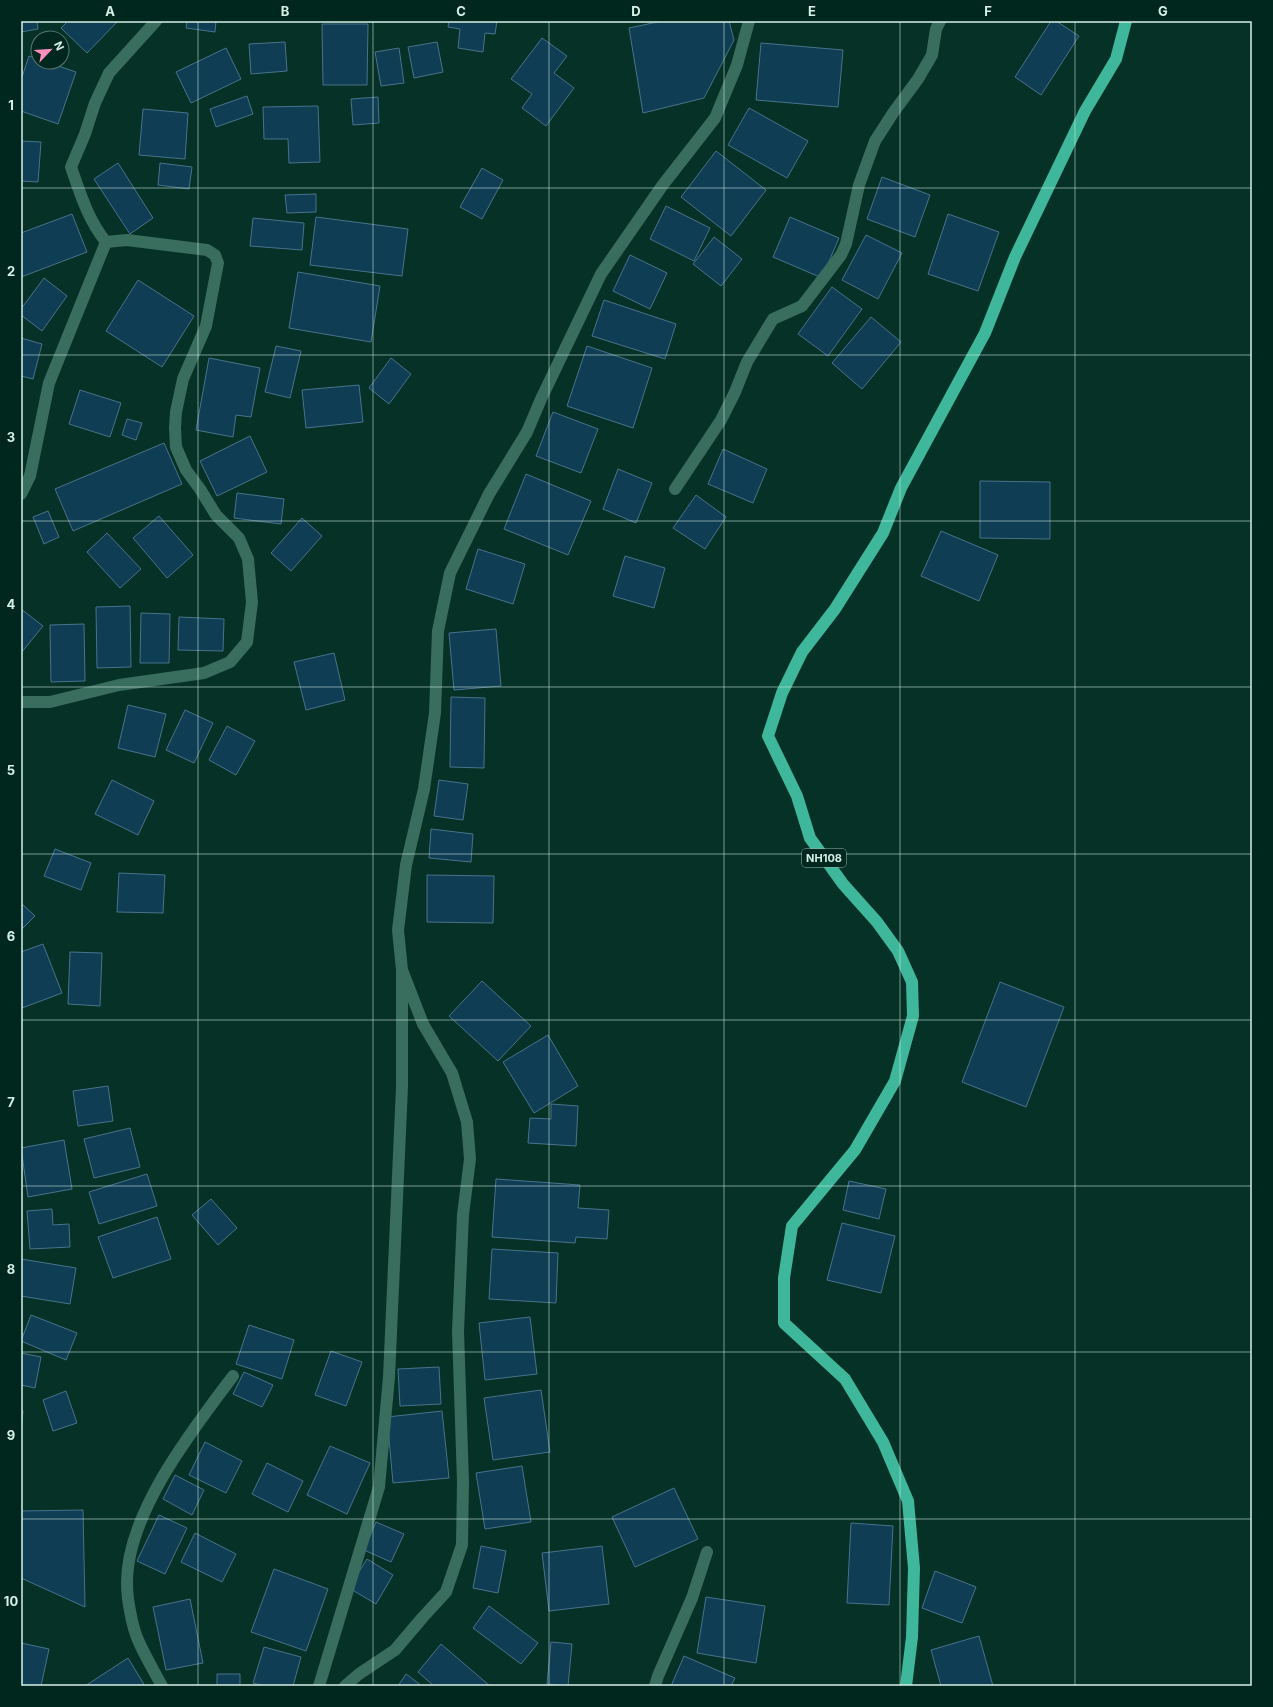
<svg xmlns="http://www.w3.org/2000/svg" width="1273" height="1707" font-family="Inter,sans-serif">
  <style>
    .building { fill: #0f3d53; stroke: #48738b }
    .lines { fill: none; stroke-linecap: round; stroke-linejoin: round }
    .street { stroke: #396d5e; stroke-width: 12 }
    .secondary { stroke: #396d5e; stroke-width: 12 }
    .highway { stroke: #3eb79a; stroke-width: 12 }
    .grid { fill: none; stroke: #d6f0e7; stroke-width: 1; stroke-opacity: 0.55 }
    .labels { text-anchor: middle; stroke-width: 4; stroke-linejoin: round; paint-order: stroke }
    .shield { fill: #00271d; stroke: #96b4aa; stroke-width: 1 }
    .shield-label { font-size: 11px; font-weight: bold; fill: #d6f0e7 }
    .neatline { fill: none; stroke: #d6f0e7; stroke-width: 1.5 }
    .grid-label { font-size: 13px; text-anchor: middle; font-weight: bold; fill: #d6f0e7 }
  </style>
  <rect width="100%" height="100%" fill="#063127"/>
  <path class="building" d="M21 21H37L38 29 21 32Z
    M68 21H118L87 53 61 28Z
    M187 21H216L215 32 186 28Z
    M449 21H497L495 34 485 33 483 52 458 48 460 29 448 27Z
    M662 21H729L734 40 704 98 643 113 629 28Z
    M1051 21H1056L1079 36 1041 95 1015 77Z
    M322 24H368L367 85H323Z
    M542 38 567 56 554 73 574 88 546 126 522 108 532 94 511 79Z
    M285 42 287 71 251 74 249 44Z
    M437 42 443 72 414 78 408 47Z
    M761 43 843 50 838 107 756 100Z
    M226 48 241 79 191 103 176 72Z
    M399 48 404 83 381 86 375 52Z
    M29 56 38 59V62H46L76 72 58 124 21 111V80Z
    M247 96 253 114 216 127 210 109Z
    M378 97 379 123 353 125 351 99Z
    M318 106 320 162 289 163 288 139H264L263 107Z
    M749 108 808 141 787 178 728 145Z
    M143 109 188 113 185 159 139 155Z
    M21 141 41 142 38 182 21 181Z
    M716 151 766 190 731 236 681 197Z
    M118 163 153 218 130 234 94 179Z
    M160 163 192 167 189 189 158 185Z
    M482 168 503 180 482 219 460 207Z
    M882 177 930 195 915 237 867 219Z
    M316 194V212L287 213 285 195Z
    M666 206 710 228 694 261 650 239Z
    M72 214 87 252 21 277V233Z
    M948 214 999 232 978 291 928 274Z
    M316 217 408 229 402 276 310 265Z
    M790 217 839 238 822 278 773 257Z
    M253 218 304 223 302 250 250 246Z
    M866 235 902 253 878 299 842 280Z
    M714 237 742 259 721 286 693 264Z
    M630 255 667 273 650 309 613 291Z
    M298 272 380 286 371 342 289 328Z
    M44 278 67 296 42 331 21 315V309Z
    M138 280 194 316 162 367 106 331Z
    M832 287 862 309 828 356 798 334Z
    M604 300 676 324 665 359 592 336Z
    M871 317 901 342 862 389 832 363Z
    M21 338 42 344 33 379 21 376Z
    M276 346 301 351 290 398 265 392Z
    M587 346 652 368 633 428 567 406Z
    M209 358 260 368 251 417 236 415 233 437 196 430Z
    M391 358 411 374 389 404 369 388Z
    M359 385 363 422 306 428 302 390Z
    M80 390 121 403 110 437 69 424Z
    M553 412 598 429 581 473 536 456Z
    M127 419 142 423 136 440 122 435Z
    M250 436 267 472 217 496 200 461Z
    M164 443 182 484 73 531 55 489Z
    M723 449 767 469 753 503 708 484Z
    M618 469 652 483 636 523 603 509Z
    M526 474 591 501 568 555 504 529Z
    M980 481 1050 482V539L980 538Z
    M237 493 284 499 281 524 234 518Z
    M696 495 726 517 705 549 673 528Z
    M48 511 59 537 44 544 33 517Z
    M159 516 193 555 167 578 133 538Z
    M302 518 322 536 291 571 271 553Z
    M941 531 998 555 979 601 921 576Z
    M107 533 141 569 120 588 87 552Z
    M478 549 525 564 513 604 466 589Z
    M625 556 665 568 654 608 613 596Z
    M130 606 131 667 97 668 96 607Z
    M21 609 43 626 21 653Z
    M141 613 170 614 169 663H140Z
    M179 617 224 619 223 651 178 650Z
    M84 624 85 681 51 682 50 625Z
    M496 629 501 686 454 690 449 633Z
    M334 653 345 700 306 710 294 662Z
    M451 697 485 698 484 768 450 767Z
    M128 705 166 714 155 757 118 748Z
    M185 710 213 723 194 763 166 750Z
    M227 726 255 741 236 775 209 760Z
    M112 780 154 801 138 835 95 814Z
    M439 780 468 784 463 820 434 816Z
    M431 829 473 834 471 862 429 858Z
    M55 849 91 863 81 890 44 876Z
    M119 873 165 875 163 913 117 912Z
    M427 875 494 876 493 923 427 922Z
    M21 903 35 916 21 930Z
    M43 944 62 993 22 1008 21 952Z
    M70 952 102 953 100 1006 68 1004Z
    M482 981 531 1026 498 1061 449 1016Z
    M1000 982 1064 1007 1026 1107 962 1082Z
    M548 1035 578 1086 534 1113 503 1062Z
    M108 1086 113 1121 78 1126 73 1091Z
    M551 1104 578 1106 576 1146 528 1143 530 1118 551 1119Z
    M130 1128 140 1167 94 1178 84 1139Z
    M64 1140 72 1189 28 1197 21 1148Z
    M147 1174 157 1206 99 1224 89 1192Z
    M496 1179 580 1185 578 1208 609 1210 607 1239 576 1237 575 1243 492 1237Z
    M849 1181 886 1189 879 1219 843 1210Z
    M211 1199 237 1228 218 1245 192 1215Z
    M52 1209 53 1225 69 1224 70 1247 30 1249 27 1211Z
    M157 1217 171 1259 113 1278 98 1237Z
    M842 1223 895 1236 881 1293 827 1280Z
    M492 1249 558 1253 556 1303 489 1299Z
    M21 1259 76 1268 70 1304 21 1296Z
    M31 1315 77 1333 66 1360 21 1341Z
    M530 1317 537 1374 485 1380 479 1323Z
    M249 1325 294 1340 282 1379 236 1364Z
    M331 1351 362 1362 346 1406 315 1395Z
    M21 1353 41 1357 35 1388 21 1385Z
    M439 1367 441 1404 400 1406 398 1369Z
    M244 1372 273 1385 262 1407 233 1394Z
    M541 1390 550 1452 493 1460 484 1398Z
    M66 1391 77 1423 53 1431 43 1400Z
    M21 1410 23 1411 21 1431Z
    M442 1411 449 1478 393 1483 387 1417Z
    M205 1442 242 1461 226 1493 189 1475Z
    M330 1446 370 1463 347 1514 307 1495Z
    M267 1463 303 1481 288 1512 252 1494Z
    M522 1466 531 1522 485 1529 476 1473Z
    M175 1475 204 1490 192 1515 163 1499Z
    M674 1488 698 1539 635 1567 612 1517Z
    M83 1510 85 1607 21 1578V1511Z
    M159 1515 187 1528 165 1574 137 1561Z
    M376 1522 404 1534 391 1562 364 1550Z
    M851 1523 893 1526 889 1605 847 1603Z
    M195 1533 236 1554 222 1582 181 1562Z
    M481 1546 506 1551 498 1593 473 1588Z
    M602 1546 609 1604 549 1611 542 1553Z
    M367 1559 393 1575 376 1604 349 1588Z
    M274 1569 328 1589 306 1651 251 1632Z
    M935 1571 976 1587 962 1623 922 1608Z
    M706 1597 765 1606 756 1663 697 1653Z
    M190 1599 203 1663 166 1670 153 1607Z
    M489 1606 538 1643 521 1664 473 1628Z
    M979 1636 993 1686H941L931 1650Z
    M551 1642 572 1644 568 1686 547 1684Z
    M21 1643 49 1649 41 1686H21Z
    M441 1644 490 1686H434L418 1672Z
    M264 1647 301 1657 293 1686H265L253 1683Z
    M684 1656 735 1678 731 1686H671Z
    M128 1658 145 1686H85Z
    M217 1674H240V1686H217Z
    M406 1674 422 1686H398Z"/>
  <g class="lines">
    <path class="street" d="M675 489 721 420 735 392 747 362 773 319 802 306 841 255 846 244 859 185 875 141 893 113 918 79 932 55 936 29 940 21
      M21 494 30 476 49 383 106 242
      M21 702H50L119 685 204 673 230 662 247 642 252 602 248 559 239 538 216 515 200 489 186 470 176 447 175 428 176 412 183 379 206 326 218 263 215 255 207 250 127 240 106 242C88 220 80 193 71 167L85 134 95 103 109 73 156 21
      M162 1686C154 1671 145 1656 138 1640 132 1626 127 1599 127 1584 126 1514 193 1429 233 1376
      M319 1686 379 1487 389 1377 402 1087V972
      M655 1686 658 1676 692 1598 707 1552"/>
    <path class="secondary" d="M345 1686 359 1674 395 1650 423 1617 446 1592 462 1545 463 1482 458 1331 463 1215 470 1159 467 1122 452 1073 423 1024 402 970 398 930 406 865 424 789 435 713 438 631 450 573 489 494 527 432 541 399 601 274 662 186 715 118 737 65 749 21"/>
    <path class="highway" d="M906 1686 912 1637 914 1568 908 1501 883 1442 845 1379 784 1323V1278L792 1226 855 1150 895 1081 913 1016 912 982 898 951 877 922 843 884 810 838 797 796 768 736 782 693 802 652 835 609 883 533 901 488 985 333 1015 257 1085 111 1116 59 1126 21"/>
  </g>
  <path class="grid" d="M198 21V1686M373 21V1686M549 21V1686M724 21V1686M900 21V1686M1075 21V1686M21 188H1252M21 355H1252M21 521H1252M21 687H1252M21 854H1252M21 1020H1252M21 1186H1252M21 1352H1252M21 1519H1252"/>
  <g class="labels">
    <rect class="shield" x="802" y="849" width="44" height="18" rx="3"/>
    <g class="shield-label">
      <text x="824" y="862">NH108</text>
    </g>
  </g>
  <rect width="1273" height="1707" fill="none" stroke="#00271d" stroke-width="44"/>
  <g transform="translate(50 50) rotate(65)"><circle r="19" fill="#00271d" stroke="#56776e"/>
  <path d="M0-3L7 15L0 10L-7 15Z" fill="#fd8ebe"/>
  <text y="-6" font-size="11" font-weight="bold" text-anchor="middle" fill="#d6f0e7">N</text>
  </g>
  <rect x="22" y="22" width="1229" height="1663" class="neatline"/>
  <g class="grid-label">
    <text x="110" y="16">A</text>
    <text x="285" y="16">B</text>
    <text x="461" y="16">C</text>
    <text x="636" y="16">D</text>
    <text x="812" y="16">E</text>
    <text x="988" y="16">F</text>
    <text x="1163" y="16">G</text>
    <text x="11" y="110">1</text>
    <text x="11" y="276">2</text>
    <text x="11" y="442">3</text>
    <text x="11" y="609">4</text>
    <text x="11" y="775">5</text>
    <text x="11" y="941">6</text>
    <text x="11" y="1107">7</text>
    <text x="11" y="1274">8</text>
    <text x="11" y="1440">9</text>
    <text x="11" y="1606">10</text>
  </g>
</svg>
